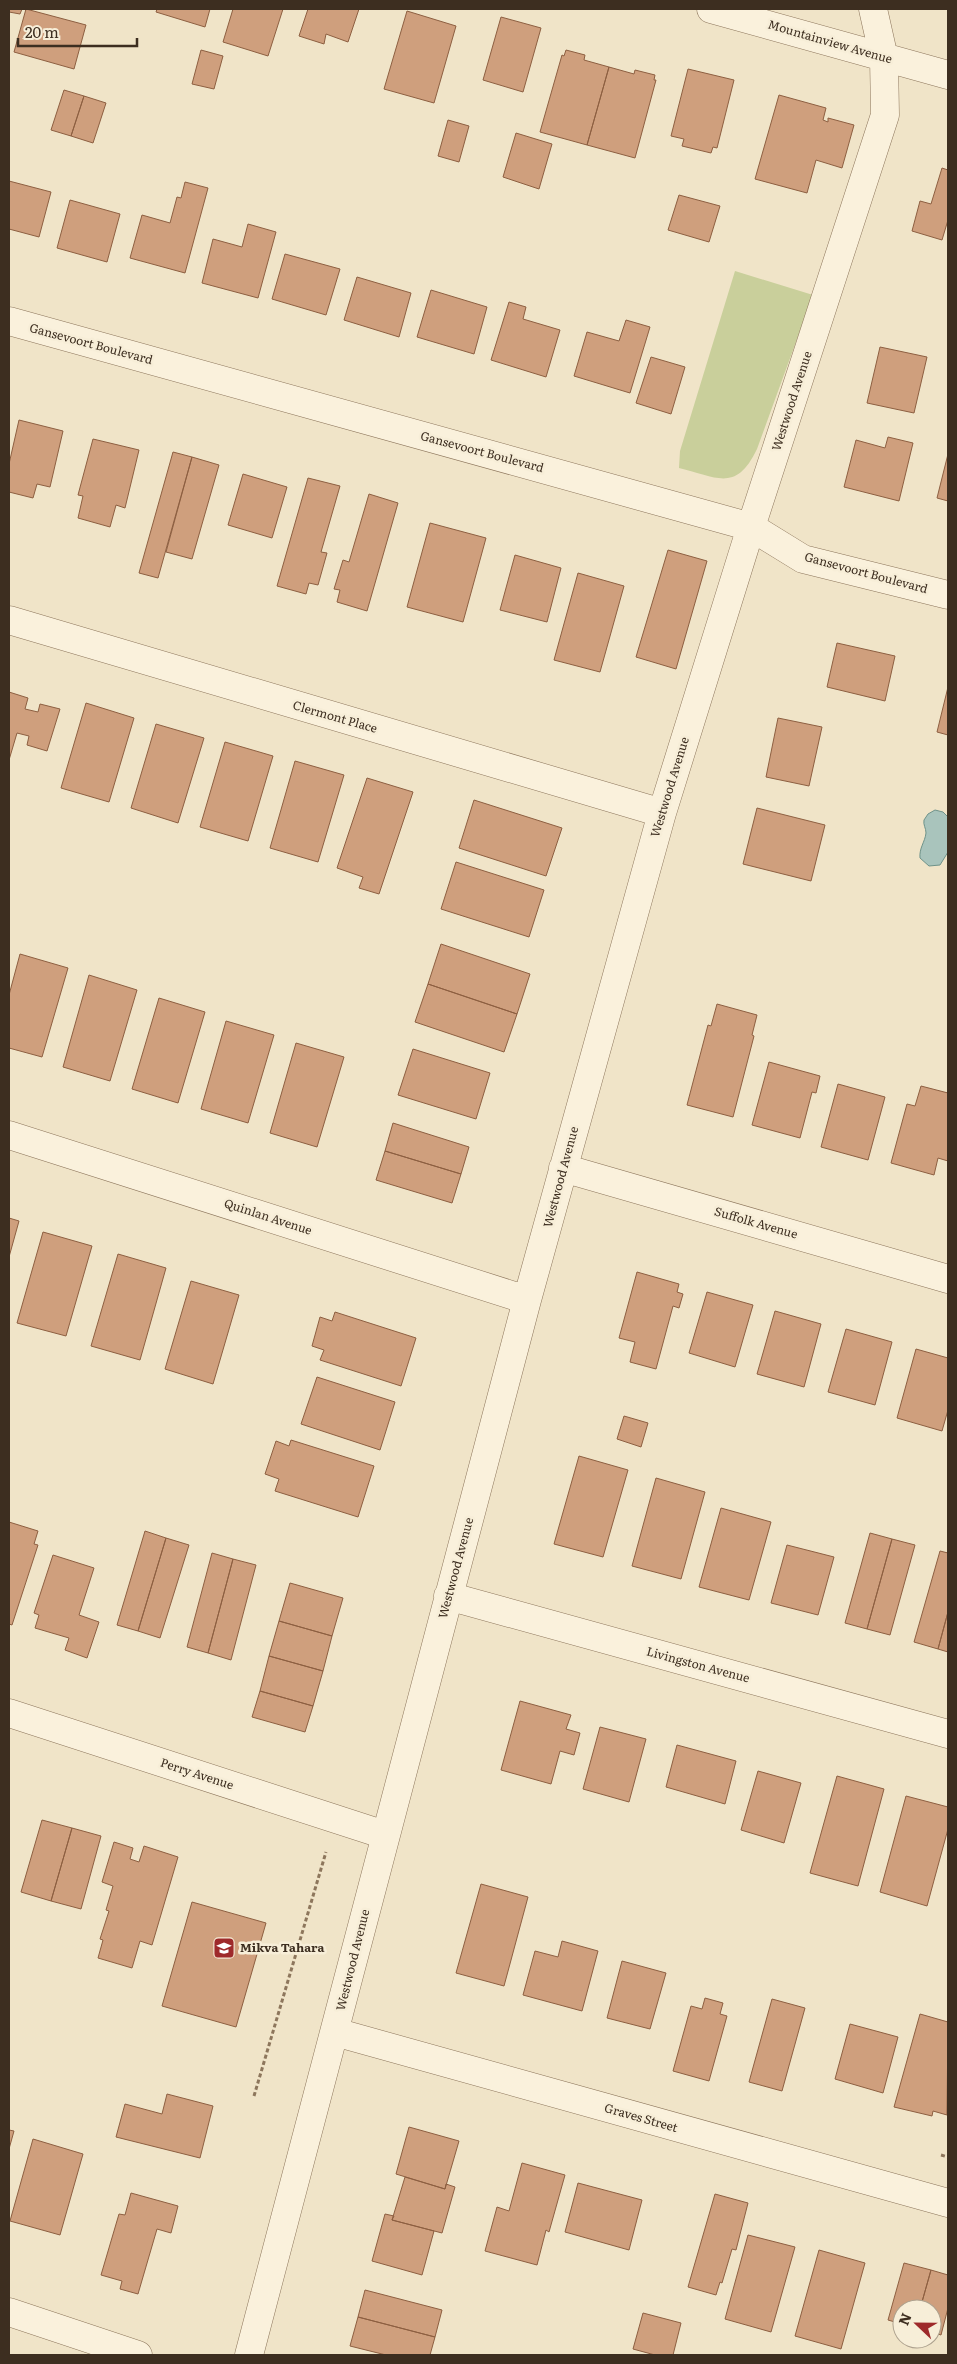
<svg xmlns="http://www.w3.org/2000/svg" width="957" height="2364" font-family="Literata,serif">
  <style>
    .green { fill: #c9cf9b }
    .water { fill: #a9c4bc; stroke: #6f938a }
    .building { fill: #cf9f7d; stroke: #8d5f41 }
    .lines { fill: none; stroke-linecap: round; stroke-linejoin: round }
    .minor-casing { stroke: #8d765c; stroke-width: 29 }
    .path { stroke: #8d765c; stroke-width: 3; stroke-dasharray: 4 2.5; stroke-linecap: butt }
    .minor { stroke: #faf1dc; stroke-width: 28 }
    .labels { text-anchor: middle; stroke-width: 5; stroke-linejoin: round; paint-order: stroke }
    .street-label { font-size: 12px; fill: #3d2e20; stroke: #f7eed8 }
    .poi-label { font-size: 12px; font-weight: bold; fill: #3d2e20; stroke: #f7eed8; text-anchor: start }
  </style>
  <rect width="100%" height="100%" fill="#f0e4c8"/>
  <path class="green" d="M735 271 813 295 757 449C736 493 717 477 679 468L680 451Z"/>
  <path class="water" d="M935 810 943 812 948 817V852L940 865 929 866 920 858C919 848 925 842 926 833 926 828 923 825 924 820L928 814Z"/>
  <path class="building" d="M9 9H22L20 14 9 12Z
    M26 9 86 25 74 69 14 52Z
    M157 9H210L205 27 156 12Z
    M233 9H283L268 56 223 42Z
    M308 9H359L348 42 326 34 324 44 299 36Z
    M407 11 456 26 434 103 384 89Z
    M501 17 541 28 523 92 483 80Z
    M201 50 223 56 214 89 192 84Z
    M566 50 585 55 584 60 609 67 587 145 540 132 562 55 564 56Z
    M609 67 634 74 635 70 655 75 654 80H656L635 158 587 145Z
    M688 69 734 80 717 148 713 147 711 153 682 146 684 139 671 136Z
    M64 90 84 96 71 136 51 130Z
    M779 95 826 108 823 120 828 122V118L854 125 842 168 816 160 807 193 755 179Z
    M84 96 106 103 93 143 71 136Z
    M448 120 469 126 459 162 438 156Z
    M516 133 552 144 539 189 503 177Z
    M942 168 948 170V220L942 240 912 231 920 201 931 204Z
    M9 181 51 192 39 237 9 229Z
    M185 182 208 188 185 273 130 258 142 215 170 223 177 197 181 198Z
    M679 195 720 206 709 242 668 230Z
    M70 200 120 214 107 262 57 248Z
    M248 224 276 232 258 298 202 283 213 239 242 247Z
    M285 254 340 269 326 315 272 299Z
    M357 277 411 293 399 337 344 320Z
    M431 290 487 307 474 354 417 337Z
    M509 302 526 307 523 319 560 330 546 377 491 360Z
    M626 320 650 327 630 393 574 376 587 332 619 341Z
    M880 347 927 357 914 413 867 403Z
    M651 357 685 367 671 414 636 403Z
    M19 420 63 431 50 487 37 484 33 498 9 492V464Z
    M888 437 913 443 899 501 844 487 856 440 885 448Z
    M93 439 139 450 125 508 116 505 110 527 78 518 83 496 78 495Z
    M173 452 192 457 158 578 139 573Z
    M948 454V501L937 498Z
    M192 457 219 465 192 559 166 552Z
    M243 474 287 487 272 538 228 525Z
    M308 478 340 486 321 552 327 553 318 585 309 583 306 594 277 586Z
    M369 494 398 503 367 611 337 602 340 590 334 589 343 560 349 562Z
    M430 523 486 538 463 622 407 607Z
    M668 550 707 561 676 669 636 657Z
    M515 555 561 568 547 622 500 610Z
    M578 573 624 586 600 672 554 660Z
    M837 643 895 656 885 701 827 687Z
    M948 687V735L937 732Z
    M9 692 28 698 25 709 38 712 40 704 60 709 47 751 27 745 29 736 17 733 9 760Z
    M86 703 134 718 109 802 61 788Z
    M778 718 822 727 809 786 766 777Z
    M156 724 204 738 178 823 131 808Z
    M225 742 273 756 248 841 200 827Z
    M295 761 344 775 318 862 270 848Z
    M367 778 413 792 379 894 359 888 363 877 337 868Z
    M474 800 562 828 546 876 459 848Z
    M757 808 825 825 811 881 743 864Z
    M456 862 544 890 529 937 441 909Z
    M441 944 530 974 517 1014 428 984Z
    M20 954 68 968 42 1057 9 1048V995Z
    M89 975 137 990 110 1081 63 1067Z
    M428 984 517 1014 504 1052 415 1022Z
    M159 998 205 1012 178 1103 132 1089Z
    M717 1004 757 1015 752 1035 754 1036 733 1117 687 1105 708 1025 711 1026Z
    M226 1021 274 1035 248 1123 201 1109Z
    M296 1043 344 1057 317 1147 270 1133Z
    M413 1049 490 1073 476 1119 398 1095Z
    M769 1062 820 1076 816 1093 812 1092 800 1138 752 1125Z
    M838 1084 885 1097 868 1160 821 1147Z
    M921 1086 948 1093V1161L938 1158 934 1175 891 1163 907 1104 915 1106Z
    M393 1123 469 1147 461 1174 385 1151Z
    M385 1151 461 1174 452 1203 376 1180Z
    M9 1218 19 1221 9 1257Z
    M43 1232 92 1246 66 1336 17 1323Z
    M118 1254 166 1268 140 1360 91 1346Z
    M637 1272 679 1284 677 1292 683 1294 679 1308 673 1306 656 1369 630 1362 635 1342 619 1338Z
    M191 1281 239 1295 213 1384 165 1369Z
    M707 1292 753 1305 735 1367 689 1353Z
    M775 1311 821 1324 804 1387 757 1374Z
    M335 1312 416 1338 401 1386 320 1360 324 1350 312 1346 320 1317 332 1321Z
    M846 1329 892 1342 875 1405 828 1392Z
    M916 1349 948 1358V1410L942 1431 897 1418Z
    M317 1377 395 1402 380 1450 301 1424Z
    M624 1416 648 1423 641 1447 617 1439Z
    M291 1440 374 1466 358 1517 275 1491 279 1479 265 1474 276 1441 289 1446Z
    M579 1456 628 1470 603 1557 554 1544Z
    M656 1478 705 1492 681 1579 632 1566Z
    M721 1508 771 1522 749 1600 699 1587Z
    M9 1522 38 1531 34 1544 38 1545 12 1625 9 1624Z
    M145 1531 166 1538 138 1631 117 1625Z
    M870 1533 892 1539 867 1629 845 1623Z
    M166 1538 189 1545 160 1638 138 1631Z
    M892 1539 915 1545 890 1635 867 1629Z
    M787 1545 834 1557 818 1615 771 1603Z
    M940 1551 948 1553V1612L938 1649 914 1642Z
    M212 1553 233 1559 208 1653 187 1647Z
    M53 1555 94 1568 79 1615 99 1622 87 1658 65 1650 69 1638 35 1628 39 1615 34 1613Z
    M233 1559 256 1565 231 1660 208 1653Z
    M290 1583 343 1598 332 1636 279 1621Z
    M948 1612V1652L938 1649Z
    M279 1621 332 1636 323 1671 269 1656Z
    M269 1656 323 1671 313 1706 260 1691Z
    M260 1691 313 1706 305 1732 252 1717Z
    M520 1701 571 1715 566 1729 580 1733 574 1755 560 1751 551 1784 501 1770Z
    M600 1727 646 1739 629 1802 583 1789Z
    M677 1745 736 1761 725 1804 666 1787Z
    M758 1771 801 1783 784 1843 741 1830Z
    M837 1776 884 1789 858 1886 810 1873Z
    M906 1796 948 1807V1829L927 1906 880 1892Z
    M42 1820 72 1828 51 1901 21 1892Z
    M72 1828 101 1836 81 1909 51 1901Z
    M114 1842 133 1848 130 1859 139 1862 144 1846 178 1857 152 1945 140 1941 132 1968 98 1958 103 1940 100 1939 109 1911 106 1910 113 1886 102 1882Z
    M481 1884 528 1897 504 1986 456 1973Z
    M192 1902 266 1923 236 2027 162 2006Z
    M562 1941 598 1951 582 2011 523 1995 535 1951 558 1957Z
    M622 1961 666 1973 650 2029 607 2018Z
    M705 1998 723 2003 720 2014 727 2016 709 2081 673 2071 691 2006 702 2009Z
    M772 1999 805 2008 782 2091 749 2082Z
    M920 2014 948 2022 947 2115 933 2111 932 2116 894 2107Z
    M850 2024 898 2037 883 2093 835 2079Z
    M167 2094 213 2106 200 2158 116 2137 125 2104 162 2114Z
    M409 2127 459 2141 445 2189 396 2174Z
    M9 2130 14 2131 9 2149Z
    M33 2139 83 2154 60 2235 10 2221Z
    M522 2163 565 2175 549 2232 546 2230 537 2265 485 2251 497 2207 509 2211Z
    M405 2177 445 2189 446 2184 455 2187 442 2233 392 2220Z
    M578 2183 642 2200 629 2250 565 2232Z
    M131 2193 178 2206 171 2233 157 2229 138 2294 120 2289 122 2281 101 2275 119 2214 125 2215Z
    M715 2194 748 2203 736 2250 732 2249 722 2283 720 2282 716 2295 688 2287Z
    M385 2214 394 2216 392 2220 434 2231 422 2275 372 2261Z
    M748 2235 795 2247 771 2332 725 2319Z
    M819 2250 865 2263 841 2349 795 2336Z
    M904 2263 931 2270 920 2309H902V2324L888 2320Z
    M931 2270 948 2275V2308L941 2335 932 2332V2309H920Z
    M365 2290 442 2310 435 2337 358 2317Z
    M643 2313 681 2323 673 2355H655L633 2349Z
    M358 2317 435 2337 430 2355H386L350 2346Z"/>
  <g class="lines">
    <g class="minor-casing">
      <path id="minor" d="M711 9 948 75
        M9 321 751 527 803 559 948 595
        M9 620 662 813
        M9 1135 527 1300
        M563 1168 948 1279
        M448 1596 948 1734
        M9 1713 385 1835
        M335 2032 948 2203
        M9 2312 138 2355
        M249 2355 527 1300 662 813 751 527 885 115 884 58 873 9"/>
    </g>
    <path class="path" d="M254 2096 326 1852
      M941 2155 948 2157"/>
    <use href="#minor" class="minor"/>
  </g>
  <defs>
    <g id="school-square" transform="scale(1.125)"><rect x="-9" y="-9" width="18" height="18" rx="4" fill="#9e2a2b" stroke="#f7eed8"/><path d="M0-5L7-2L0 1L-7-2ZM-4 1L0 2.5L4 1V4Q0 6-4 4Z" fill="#fff"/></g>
  </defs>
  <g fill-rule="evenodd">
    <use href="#school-square" x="224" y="1948"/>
  </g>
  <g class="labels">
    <g class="street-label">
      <text transform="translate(830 42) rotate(16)" y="4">Mountainview Avenue</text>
      <text transform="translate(91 344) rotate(15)" y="4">Gansevoort Boulevard</text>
      <text transform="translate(792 401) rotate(-72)" y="4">Westwood Avenue</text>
      <text transform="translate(482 452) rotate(15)" y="4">Gansevoort Boulevard</text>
      <text transform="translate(866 573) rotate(15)" y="4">Gansevoort Boulevard</text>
      <text transform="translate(335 717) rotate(16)" y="4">Clermont Place</text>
      <text transform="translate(670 787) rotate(-73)" y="4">Westwood Avenue</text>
      <text transform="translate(561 1177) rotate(-75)" y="4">Westwood Avenue</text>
      <text transform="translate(268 1217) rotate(18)" y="4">Quinlan Avenue</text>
      <text transform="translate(756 1223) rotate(16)" y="4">Suffolk Avenue</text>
      <text transform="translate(456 1568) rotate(-75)" y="4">Westwood Avenue</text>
      <text transform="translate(698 1665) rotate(15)" y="4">Livingston Avenue</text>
      <text transform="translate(197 1774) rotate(18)" y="4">Perry Avenue</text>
      <text transform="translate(353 1960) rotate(-76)" y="4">Westwood Avenue</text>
      <text transform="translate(641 2118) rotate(16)" y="4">Graves Street</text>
    </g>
    <g class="poi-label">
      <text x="240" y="1952">Mikva Tahara</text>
    </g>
  </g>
  <rect width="957" height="2364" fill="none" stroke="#3d2e20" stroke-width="20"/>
  <g transform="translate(917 2324) rotate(292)"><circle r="24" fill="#f7eed8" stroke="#ada18e"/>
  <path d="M0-4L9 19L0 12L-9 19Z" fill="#9e2a2b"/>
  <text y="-8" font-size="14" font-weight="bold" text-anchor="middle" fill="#3d2e20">N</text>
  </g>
  <path d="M18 38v8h119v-8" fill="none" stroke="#3d2e20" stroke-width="2.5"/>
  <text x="25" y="38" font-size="15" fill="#3d2e20" stroke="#f7eed8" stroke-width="4" paint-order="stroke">20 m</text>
</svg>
